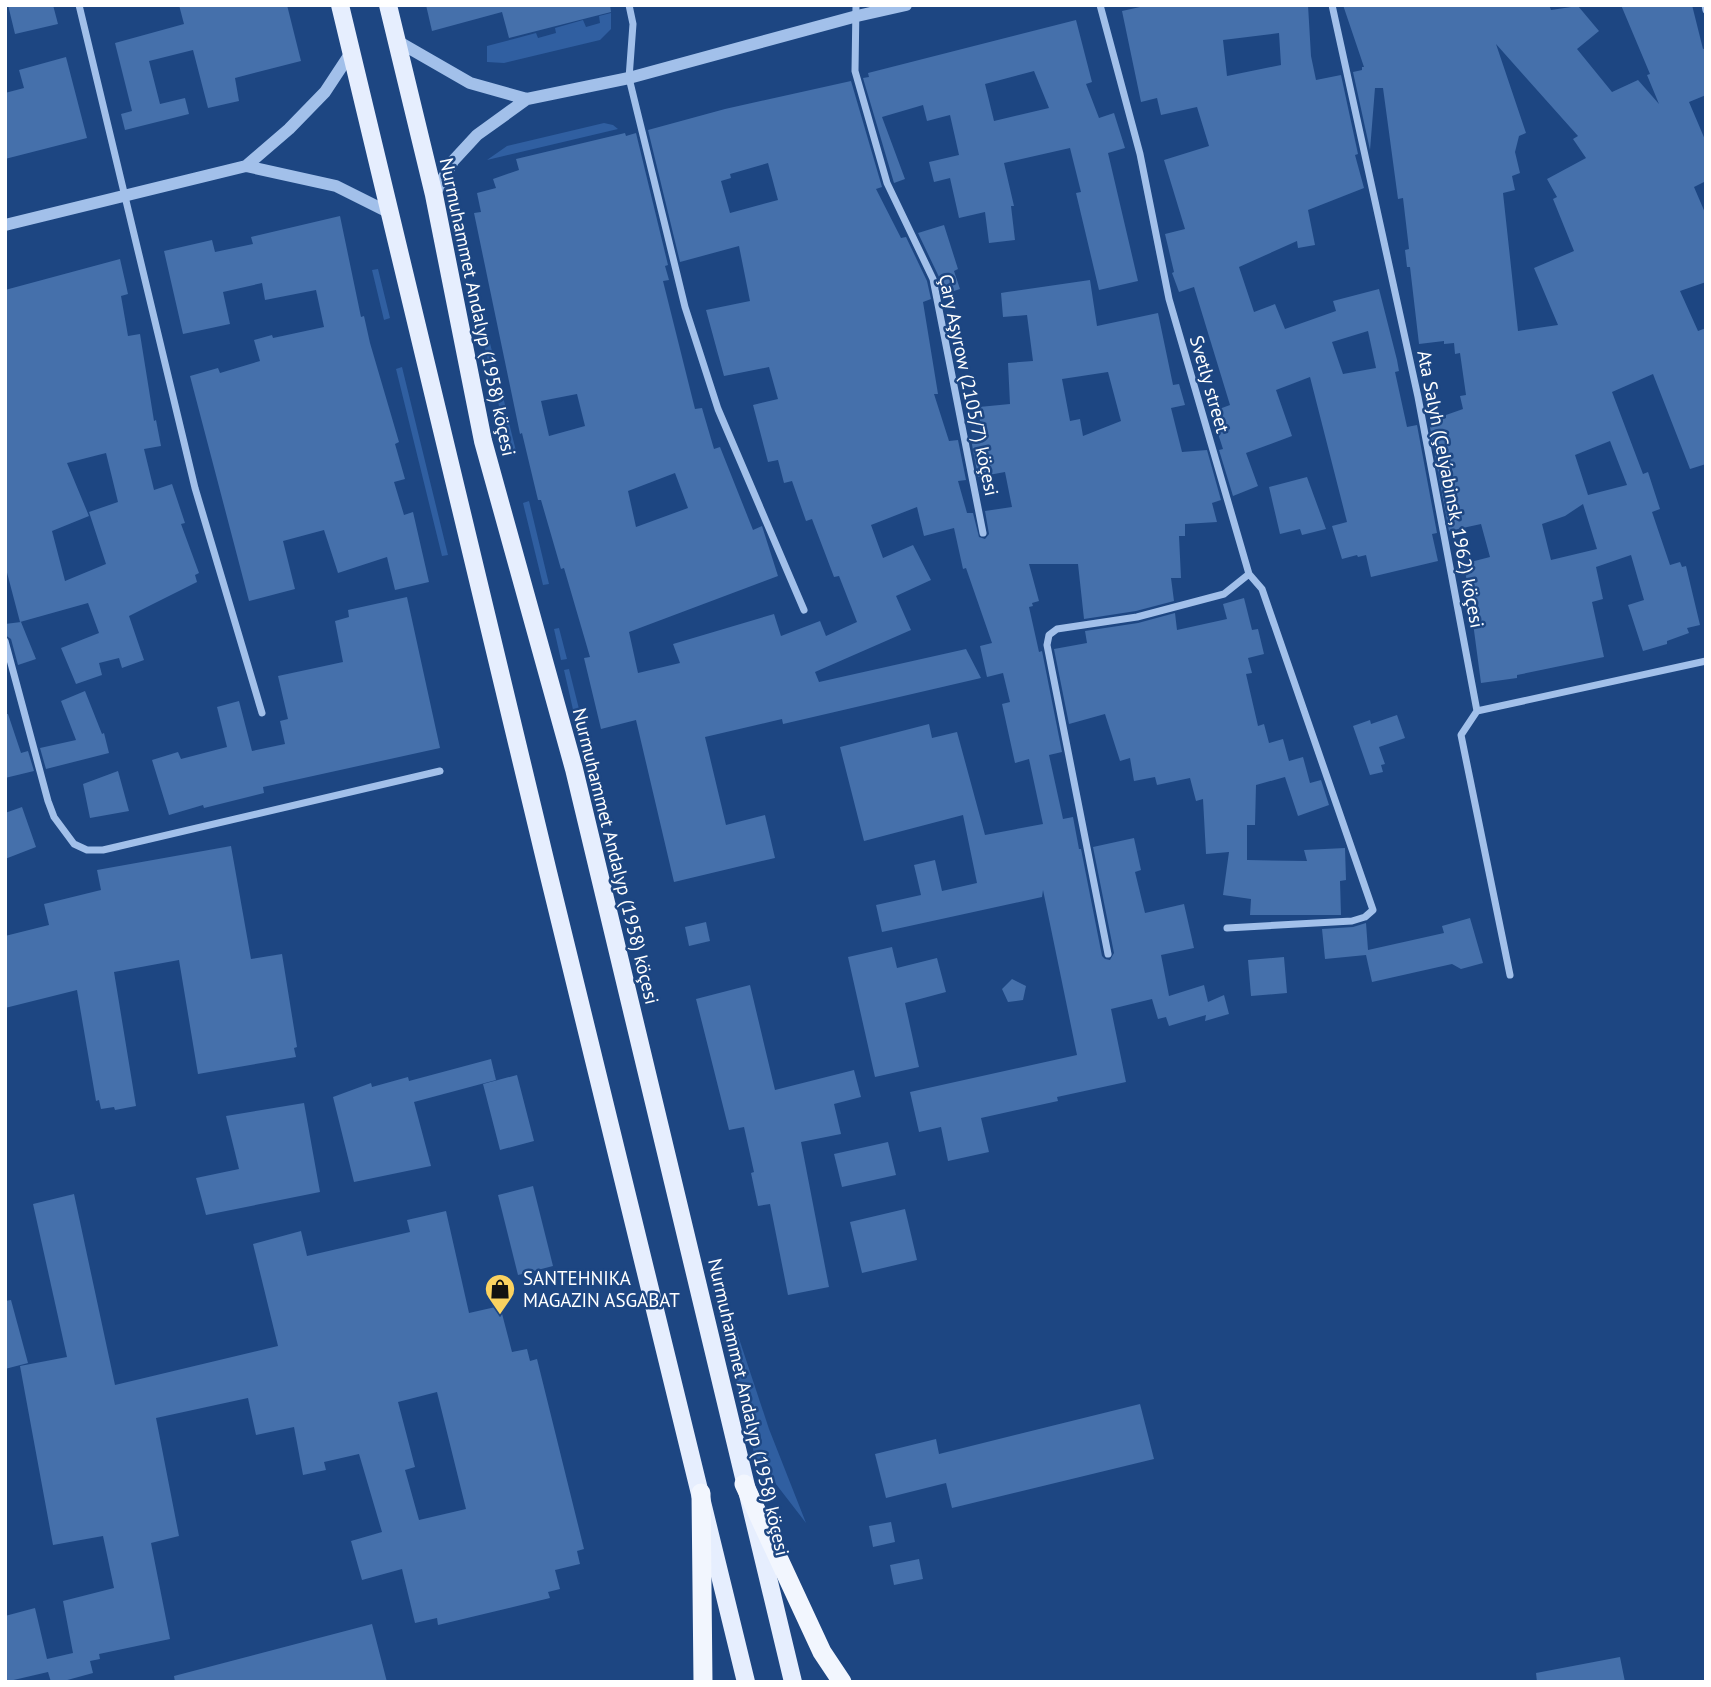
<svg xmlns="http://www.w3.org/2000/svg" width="1711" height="1687" font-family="'PT Sans',sans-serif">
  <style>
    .green { fill: #305fa1 }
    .building { fill: #4570ab; fill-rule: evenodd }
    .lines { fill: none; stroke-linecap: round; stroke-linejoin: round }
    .minor { stroke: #a2c0ea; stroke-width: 7 }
    .tertiary { stroke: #a2c0ea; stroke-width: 12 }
    .primary { stroke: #e6eefe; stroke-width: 18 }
    .trunk { stroke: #f2f6fe; stroke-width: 19 }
    .labels { text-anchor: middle; stroke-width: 5; stroke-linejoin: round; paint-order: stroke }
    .street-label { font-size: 19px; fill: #fff; stroke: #1d4682 }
    .poi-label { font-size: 19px; fill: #fff; stroke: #1d4682; text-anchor: start }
  </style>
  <rect width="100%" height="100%" fill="#1d4682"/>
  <path class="green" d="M611 13V29L600 40 504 63 487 62V46L536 33 538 38 556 33 555 28 583 20 586 27 600 23 599 16Z
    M604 123 613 125 618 129 487 160 507 146Z
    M378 269 390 318 384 320 372 270Z
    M477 288 486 326 480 328 471 289Z
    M489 339 506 409 500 410 483 340Z
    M402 367 448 555 442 556 396 369Z
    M509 423 517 455 511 456 504 424Z
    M529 501 549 584 543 585 523 503Z
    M559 628 567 659 561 660 554 629Z
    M569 669 580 713 574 714 564 670Z
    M714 1263 769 1429 806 1523 755 1457 709 1275Z"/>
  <path class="building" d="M8 5H53L58 24 15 34Z
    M179 5H287L301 61 235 78 239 101 208 108 193 50 149 61 160 104 185 98 189 114 125 130 121 114 132 111 115 43 184 24Z
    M426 5H610L611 12 509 38 502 12 432 31Z
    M1149 5H1308L1311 56 1316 80 1341 75 1358 154 1355 155 1364 188 1308 210 1315 245 1298 248 1297 241 1239 267 1254 312 1275 304 1285 329 1336 311 1333 301 1379 289 1397 360 1399 371 1395 372 1407 427 1417 425 1437 533 1432 534 1438 561 1371 577 1366 555 1358 557 1357 555 1342 559 1332 526 1347 522 1310 377 1276 390 1292 436 1246 453 1258 486 1233 496 1219 450 1223 449 1211 412 1230 405 1194 287 1179 292 1172 273 1174 272 1165 234 1185 229 1164 160 1209 146 1197 107 1161 115 1157 98 1141 102 1122 11ZM1279 33 1281 65 1227 76 1223 40ZM1368 331 1376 368 1343 374 1332 342Z
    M1343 5H1549L1551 10 1578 6 1599 31 1577 49 1612 92 1638 80 1659 104 1647 75 1650 74 1621 5H1692L1703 49 1706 48V95L1689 102 1706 142V181L1694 187 1706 215V282L1680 291 1698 331 1706 328V464L1690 469 1653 374 1612 392 1643 474 1648 472 1660 509 1652 512 1670 565 1680 562 1682 567 1686 566 1700 625 1687 628 1689 633 1667 641V644L1643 651 1628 605 1644 600 1631 555 1596 567 1603 599 1592 602 1604 657 1517 675V678L1481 683 1473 623 1477 622 1463 564 1490 557 1481 524 1449 531 1429 422 1446 418V415L1463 409 1460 396 1466 395 1460 353 1455 354 1454 343 1444 344V341L1419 344 1410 267H1407L1405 250 1409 249 1403 198 1398 199 1383 88H1375L1370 150 1353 72 1362 70V67H1364ZM1496 44 1578 136 1573 139 1586 158 1547 179 1557 197 1553 199 1574 251 1534 268 1558 325 1518 331 1503 193 1515 190 1512 176 1520 173 1515 152 1519 136 1526 133ZM1610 441 1627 485 1588 495 1575 455ZM1583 504 1597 549 1551 560 1542 524 1565 516Z
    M1076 20 1092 82 1086 84 1099 118 1114 113 1125 148 1108 153 1138 281 1099 290 1076 193 1081 192 1070 148 1004 163 1014 206H1011L1015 240 989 243 985 212 959 218 950 178 934 182 929 162 959 155 950 115 927 121 923 105 882 117 905 179 894 183 863 78 869 77 868 73ZM1034 71 1049 108 994 121 985 84Z
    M66 57 87 138 5 159V93L24 88 19 70Z
    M851 81 882 187 876 189 901 238 906 237 927 281 931 299 923 302 938 394H934L949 441 958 440 966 480 958 481 967 513H973L979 537 985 539 989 534 985 511 1012 507 1005 472 978 477 971 439H981L979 407 1010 404 1008 363 1033 361 1027 315 1003 317 1001 293 1007 292 1090 280 1097 326 1158 313 1173 385 1179 384 1185 405 1171 408 1182 452 1207 450 1221 500 1212 503 1217 522 1185 524V536H1179L1181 578H1171L1174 601 1136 611 1084 619 1078 564H1029L1039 601 1032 603 1033 606 1029 607 1039 652 1042 651 1062 752 1049 755 1063 819 1073 817 1079 849H1081L1102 956 1105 959 1110 960 1114 953 1093 847 1134 838 1141 870 1135 872 1145 913 1184 904 1194 948 1161 955 1169 996 1204 985 1208 1002 1224 995 1229 1014 1205 1021 1206 1015 1169 1026 1166 1017 1158 1019 1152 999 1111 1009 1126 1082 1057 1097 1058 1101 981 1118 989 1152 948 1161 941 1127 919 1132 910 1092 1077 1055 1043 890 1042 897 882 932 876 905 921 895 914 865 935 860 942 891 977 883 963 815 864 841 840 747 929 724 932 738 957 732 985 835 1043 824 1029 759 1015 763 1002 704 1010 702 1003 673 987 677 980 646 992 643 966 568 963 569 954 528 924 536 917 507 871 525 883 558 913 545 931 580 896 596 911 630 815 672 819 682 966 649 981 678 783 724 782 719 705 737 726 825 765 815 775 858 674 882 636 720 601 729 584 658 590 657 564 568 561 569 541 500H538L522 433 520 434 474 213 481 212 477 193 496 188 493 179 519 170 516 159 625 133 626 136 636 133 668 265 665 266 669 280 663 281 695 409 702 408 714 449 720 447 753 530 762 526 778 576 629 632 638 673 680 663 673 644 774 614 781 636 820 621 826 636 857 622 839 576 834 577 812 519 806 521 792 481 784 483 778 460 768 462 753 405 778 399 769 367 724 376 706 310 750 301 739 246 680 262 648 130 725 109ZM768 163 778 200 730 213 721 181 731 178 730 174ZM1108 372 1121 421 1083 436 1080 419 1070 421 1062 379ZM577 394 585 426 549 436 541 401ZM675 473 688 508 636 527 628 491Z
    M340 216 361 317 364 316 370 343 399 442 395 444 405 479 394 482 404 515 413 512 429 582 395 590 387 557 338 573 324 530 283 541 295 589 249 601 190 376 218 368 220 373 260 361 254 340 272 335 273 338 324 327 316 290 265 300 262 283 223 292 230 324 183 334 164 251 212 240 215 252 253 244 251 237Z
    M944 225 958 269 954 271 960 289 942 295 939 277 918 233Z
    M120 259 128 294 121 296 128 336 140 334 154 421 156 420 161 446 144 449 154 490 172 484 185 523 181 524 199 573 195 575 197 582 129 616 144 660 122 668 119 658 99 663 102 675 76 684 61 648 99 633 88 603 20 622 5 565V290ZM106 453 118 502 89 512 106 564 65 581 52 531 89 516 67 463Z
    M1307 477 1326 529 1302 535 1300 529 1280 534 1269 487Z
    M407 597 440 748 263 787 264 793 204 808 203 805 169 815 152 760 178 752 181 759 227 747 217 707 239 701 252 751 285 744 280 721 288 719 278 676 343 662 335 621 349 617 348 610Z
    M1244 598 1252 630 1258 629 1264 654 1248 658 1252 673 1246 674 1258 726 1264 724 1269 743 1283 739 1289 761 1303 757 1310 783 1321 780 1329 805 1298 816 1285 777 1256 785 1255 825H1247V860L1307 861 1304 850 1345 848 1346 880 1340 881 1341 915H1250L1251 899 1223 895 1229 852 1206 854 1203 799 1196 801 1190 778 1157 785 1155 777 1134 781 1130 758 1120 761 1105 714 1069 724 1054 649 1087 643 1085 631 1138 623 1175 613 1177 630 1227 619 1223 604Z
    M21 622 36 659 18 665 11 639 5 635V624Z
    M85 691 102 734 104 733 109 753 46 769 40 748 76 740 61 701Z
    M5 714H8L21 753 28 751 34 771 5 778Z
    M1397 715 1405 738 1379 747 1385 764 1381 765 1383 772 1370 775 1353 726 1370 720 1371 724Z
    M118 771 129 811 90 818 83 784Z
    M22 807 36 847 5 859V813Z
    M231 846 251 959 282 954 297 1047 294 1048 296 1057 198 1074 179 960 114 972 136 1106 115 1110 114 1107 101 1109 99 1100 96 1101 77 990 5 1008V936L49 925 44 904 101 890 97 870Z
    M1470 918 1483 963 1461 969 1452 964 1372 982 1366 955 1325 959 1322 929 1353 927 1366 923 1368 950 1444 933 1442 926Z
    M706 922 710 941 689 946 685 927Z
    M892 947 897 968 937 958 946 992 905 1003 919 1067 875 1077 848 957Z
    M1284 957 1287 993 1251 996 1248 960Z
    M1012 979 1026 986 1023 1000 1008 1002 1002 989Z
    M750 985 775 1090 854 1070 861 1097 834 1104 841 1134 801 1142 829 1287 788 1295 770 1204 758 1206 751 1173 754 1172 744 1127 729 1130 696 999Z
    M491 1059 496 1080 414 1102 431 1166 354 1182 333 1097 371 1083 372 1087 408 1077 409 1081Z
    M517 1075 534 1141 500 1150 483 1084Z
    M304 1103 320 1192 206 1215 196 1178 239 1169 226 1116Z
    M888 1142 896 1175 842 1187 834 1154Z
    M533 1186 553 1266 518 1275 498 1195Z
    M74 1194 115 1385 278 1346 253 1244 301 1231 307 1256 410 1232 407 1220 446 1211 469 1313 500 1306 512 1352 527 1349 530 1361 537 1359 584 1549 577 1551 580 1564 555 1570 560 1589 548 1592 550 1598 438 1625 437 1618 415 1623 402 1569 362 1580 351 1541 382 1532 359 1454 324 1462 326 1470 303 1475 294 1427 256 1435 248 1398 156 1418 179 1536 151 1543 170 1639 99 1654 100 1659 90 1661 93 1673 60 1682H51L48 1672 5 1682V1616L35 1608 47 1659 73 1653 63 1601 114 1588 103 1536 53 1545 20 1366 67 1357 33 1204ZM437 1392 466 1509 419 1520 405 1470 415 1467 398 1402Z
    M905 1209 917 1260 862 1273 850 1222Z
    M11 1300 28 1363 5 1369V1301Z
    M1140 1404 1154 1459 952 1508 946 1483 886 1498 875 1454 936 1439 939 1454Z
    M891 1522 895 1542 873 1547 869 1526Z
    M919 1559 923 1579 894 1585 890 1565Z
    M372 1624 387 1682H175L174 1676Z
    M1620 1657 1625 1682H1537L1536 1673Z"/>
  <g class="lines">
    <path class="minor" d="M79 5 195 488 262 713
      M629 5 633 24 629 78 685 307 718 409 804 610
      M856 5 855 71 887 183 933 279 983 533
      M1100 5 1140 154 1169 299 1249 574 1224 594 1137 617 1057 629 1049 635 1047 645 1108 954
      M1332 5 1418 397 1477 711 1461 735 1510 975
      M1705 5 1706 10
      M5 641 48 801 54 817 74 844 87 850H103L440 771
      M1477 711 1706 661
      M1227 928 1352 921 1365 917 1373 910 1262 589 1249 574"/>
    <path class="tertiary" d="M397 41 470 83 527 99
      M246 166 336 186 388 212
      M434 195 453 161 477 135 527 99 629 78 857 16 906 5
      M5 225 246 166 289 129 325 92 352 51"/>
    <path class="primary" d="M340 5 548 872 746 1682
      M388 5 434 195 483 441 574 769 793 1682"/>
    <path class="trunk" d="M744 1484 822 1652 842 1682
      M701 1493 703 1682"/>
  </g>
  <defs>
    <g id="shop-pin" transform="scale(1.575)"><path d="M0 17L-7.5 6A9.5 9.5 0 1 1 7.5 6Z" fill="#fad260" stroke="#1d4682"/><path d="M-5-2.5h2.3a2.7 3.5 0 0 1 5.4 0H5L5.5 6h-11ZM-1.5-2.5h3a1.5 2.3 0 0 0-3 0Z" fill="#111"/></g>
  </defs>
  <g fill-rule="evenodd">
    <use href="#shop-pin" x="500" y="1289"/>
  </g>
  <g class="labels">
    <g class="street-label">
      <text transform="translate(478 307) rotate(78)" y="7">Nurmuhammet Andalyp (1958) köçesi</text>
      <text transform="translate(1210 384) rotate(74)" y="7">Svetly street</text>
      <text transform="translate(969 385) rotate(78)" y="7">Çary Aşyrow (2105/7) köçesi</text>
      <text transform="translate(1451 489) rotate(79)" y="7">Ata Salyh (Çelýabinsk, 1962) köçesi</text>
      <text transform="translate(616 856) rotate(76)" y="7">Nurmuhammet Andalyp (1958) köçesi</text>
      <text transform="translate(749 1407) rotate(77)" y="7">Nurmuhammet Andalyp (1958) köçesi</text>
    </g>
    <g class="poi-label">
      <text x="523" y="1285">SANTEHNIKA<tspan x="523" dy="22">MAGAZIN ASGABAT</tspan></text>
    </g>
  </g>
  <rect width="1711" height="1687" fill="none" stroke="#ffffff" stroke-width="14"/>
</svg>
